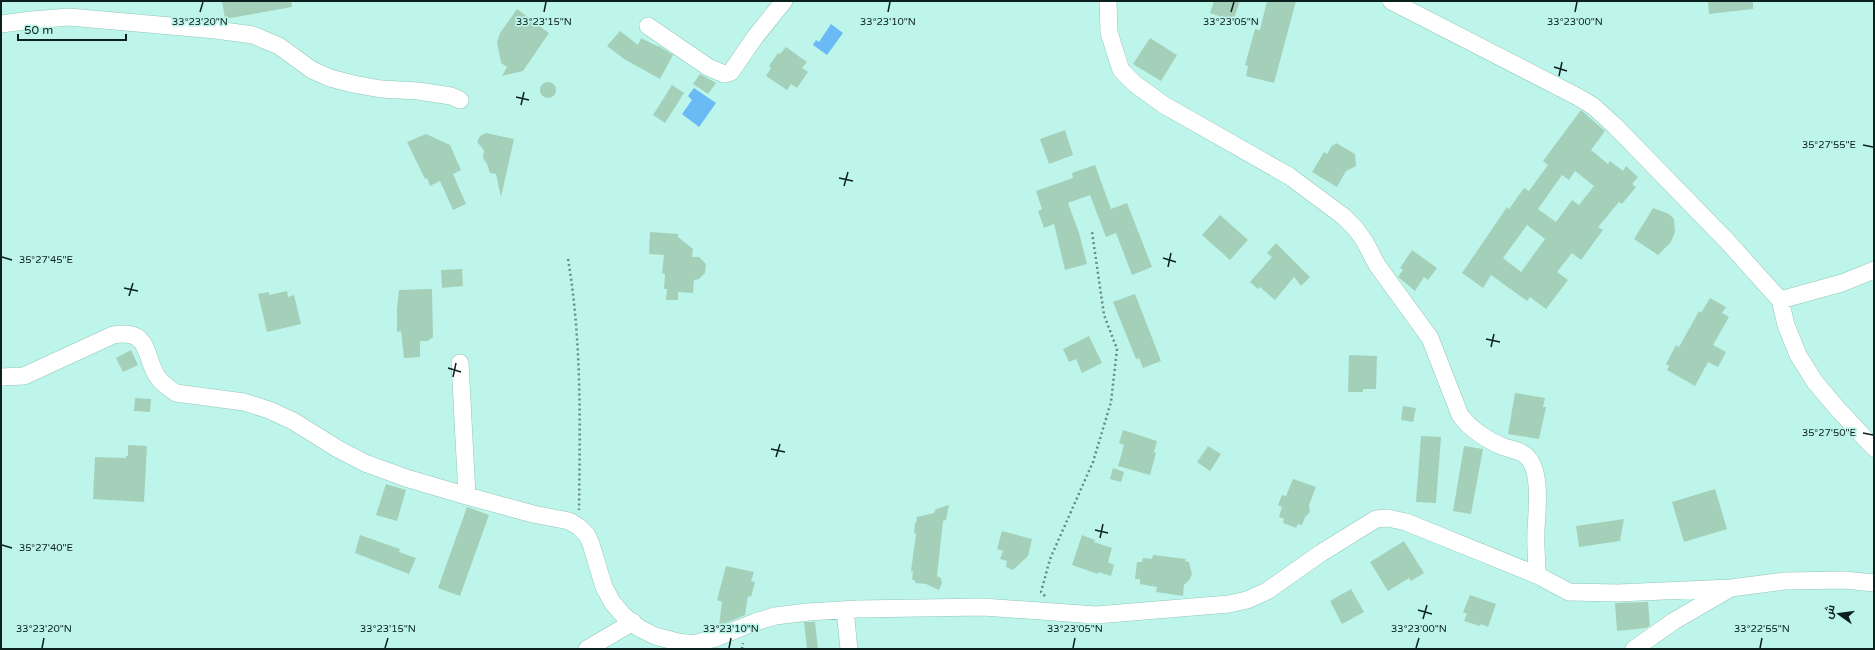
<svg xmlns="http://www.w3.org/2000/svg" width="1875" height="650" font-family="'Varela Round',Cairo,sans-serif">
  <style>
    .water { fill: #69baf5 }
    .building { fill: #a4d0b9; fill-rule: evenodd }
    .lines { fill: none; stroke-linecap: round; stroke-linejoin: round }
    .street-casing { stroke: #91c6bc; stroke-width: 18 }
    .path { stroke: #648a82; stroke-width: 2.5; stroke-dasharray: 2 3; stroke-linecap: butt }
    .street { stroke: #fff; stroke-width: 17 }
    .ticks { fill: none; stroke: #0b211d; stroke-width: 1.5 }
    .ticks-label { font-size: 10px; text-anchor: middle; fill: #0b211d; stroke: #bef5ea; stroke-width: 3.5; stroke-linejoin: round; paint-order: stroke }
  </style>
  <rect width="100%" height="100%" fill="#bef5ea"/>
  <path class="water" d="M831 24 843 33 827 55 813 45 816 40 819 42Z
    M694 88 716 103 699 127 682 114 692 100 688 96Z"/>
  <path class="building" d="M222 1H291L292 7 225 19Z
    M1214 1H1240L1233 21 1210 13Z
    M1267 1H1296L1274 83 1246 76 1248 66 1245 65 1255 29 1260 30Z
    M1708 1H1753V9L1709 14Z
    M517 9 549 33 523 71 502 76 507 67 501 63 497 42 500 33Z
    M620 31 638 45 641 38 659 47V46L673 55 660 79 624 59 607 46Z
    M1150 38 1177 55 1161 81 1133 64Z
    M786 47 807 62 802 68 808 72 797 88 791 84 787 90 766 76 771 68 769 66 778 53 780 54Z
    M700 74 716 83 708 94 693 84Z
    M540 90a8 8 0 1 1 16 0a8 8 0 1 1-16 0Z
    M672 85 684 93 665 123 653 115Z
    M1581 110 1605 131 1591 150 1608 164 1610 161 1623 171 1626 166 1638 177 1632 184 1636 187 1622 204 1619 202 1598 227 1603 230 1581 260 1572 253 1557 272 1568 280 1546 309 1530 297 1527 301 1491 275 1483 288 1462 273 1507 207 1509 209 1524 188 1529 191 1548 165 1543 161ZM1575 171 1594 186 1579 205 1572 200 1556 222 1538 209 1562 175 1569 180ZM1527 225 1545 239 1521 272 1503 258Z
    M1065 130 1073 155 1049 164 1040 139Z
    M486 133 514 139 501 197 496 174 490 173 487 164 483 158 484 150 477 142 480 136Z
    M426 134 450 145 461 170 453 174 466 204 453 210 440 181 430 186 427 178 425 179 407 142Z
    M1336 143 1355 154 1356 166 1346 171 1337 187 1312 172 1324 152 1327 154 1332 145 1333 146Z
    M1095 165 1111 209 1127 203 1152 267 1132 275 1116 233 1106 237 1090 195 1068 203 1079 233 1087 264 1065 270 1054 224 1044 228 1038 211 1042 209 1036 191 1073 178 1072 173Z
    M1653 208 1669 214 1674 219 1675 232 1671 242 1658 255 1634 239Z
    M1220 215 1248 240 1230 260 1202 235Z
    M650 232 678 234V237L693 249 692 257H699L706 264 705 273 699 279 694 280 693 293 678 292V300H666L667 289H664L665 274 662 273 664 255 649 254Z
    M1276 243 1310 277 1301 286 1294 277 1275 300 1260 287 1258 289 1250 282 1272 257 1267 253Z
    M1412 250 1437 268 1428 280 1424 277 1415 291 1398 277 1403 270 1400 268Z
    M462 269 463 286 442 288 441 270Z
    M432 289 433 337 428 341H420V357L404 358 401 331 397 332V309L399 290Z
    M287 291 288 297 294 295 301 324 267 332 258 294 269 292V295Z
    M1135 294 1161 361 1143 368 1139 358 1136 359 1113 302Z
    M1710 298 1726 307 1722 313 1729 317 1713 345 1726 352 1718 367 1708 362 1695 386 1667 370 1669 366 1666 364 1676 345 1679 347 1699 311 1701 313Z
    M1089 336 1102 363 1082 373 1076 359 1069 362 1063 349Z
    M131 350 138 365 123 372 116 358Z
    M1349 355 1377 356 1376 389H1363V392H1348Z
    M1515 393 1545 398 1543 407H1546L1539 439 1508 434Z
    M135 398 151 399 150 412 134 411Z
    M1403 406 1416 408 1413 422 1401 420Z
    M1123 430 1157 441 1154 452 1156 453 1150 475 1118 466 1124 445 1119 443Z
    M1421 436 1441 437 1436 503 1416 502Z
    M128 445 147 446 144 502 93 499 95 457 126 458V456H128Z
    M1208 446 1221 454 1210 471 1197 462Z
    M1464 446 1483 449 1471 514 1453 511Z
    M1113 468 1124 472 1121 482 1110 479Z
    M1293 479 1316 487 1309 505 1310 512 1305 517 1302 525 1298 524 1296 528 1283 523 1284 519 1279 517 1282 507 1278 505 1282 495 1286 496Z
    M386 484 406 490 397 521 376 515Z
    M1715 489 1727 529 1684 542 1672 502Z
    M949 505 946 520 943 521 937 576 941 578 942 583 939 590 926 584 915 583V580H912L913 571H911L916 534 914 533 915 523H916L917 517 934 513 936 509Z
    M467 507 489 515 460 596 438 588Z
    M1624 519 1620 541 1579 547 1576 526Z
    M1002 531 1032 539 1028 556 1013 570 1006 567 1007 561 1000 559 1003 551 997 549Z
    M360 535 400 549 399 552 416 558 409 574 355 553Z
    M1082 535 1095 540 1094 542 1112 548 1108 562 1114 565 1111 576 1098 572V574L1072 565Z
    M1404 541 1424 573 1411 581 1409 578 1388 591 1370 562Z
    M1153 555 1186 559 1185 561 1189 562 1192 574 1190 579 1184 585 1183 596 1156 592 1157 587 1140 584V579H1135L1137 562H1142L1143 558 1152 559Z
    M726 566 754 572 751 581 755 582 751 597 748 596 745 615 719 626 722 602 717 600Z
    M1351 589 1364 612 1342 624 1330 601Z
    M1470 595 1496 604 1488 627 1481 624 1480 626 1464 621 1467 614 1463 612Z
    M1648 602 1650 626 1646 628 1617 631 1615 603Z
    M804 622H815L818 649H807Z"/>
  <g class="lines">
    <g class="street-casing">
      <path id="street" d="M1108 1 1109 32 1116 55 1121 70 1135 84 1164 105 1289 176 1343 216 1356 229 1365 242 1377 265 1430 338 1460 415C1470 429 1488 441 1504 447 1510 449 1516 450 1522 453 1543 464 1537 509 1536 529 1535 544 1537 559 1537 575
        M1391 1 1578 97 1593 106 1615 126 1727 241 1780 300 1786 325 1798 355 1815 382 1836 407 1874 448
        M1 24 32 20 69 17 216 30 253 35 279 46 312 70 330 78 353 84 381 89 418 91 451 96 460 100
        M648 26 708 67 724 74 731 72 755 37 784 1
        M1780 300 1842 283 1874 270
        M460 363 467 496
        M1 377 24 376 113 335C153 328 143 359 159 379 164 385 170 389 176 393L244 402 269 410 293 421 338 449 365 463 406 478 467 496 533 514 569 521 579 527 587 535 591 544 604 587 612 602 623 615 639 628 655 636 678 642 693 644 716 638 755 622 775 616 808 612 858 609 983 607 1096 615 1229 604 1247 600 1267 591 1321 553 1376 519 1388 518 1406 522 1537 575 1569 592 1618 593 1731 588 1785 581 1844 580 1874 583
        M845 610 849 649
        M587 649 633 622
        M1634 649 1674 621 1729 589"/>
    </g>
    <path class="path" d="M568 259C582 342 580 427 579 510
      M1045 596 1041 592 1050 559 1093 462 1111 402 1117 349 1104 315 1092 232
      M742 649 743 643"/>
    <use href="#street" class="street"/>
  </g>
  <path class="ticks" d="M200 12 203 2M544 12 546 2M888 12 890 2M1231 12 1234 2M1575 12 1577 2M1554 67 1567 71M1559 76 1562 62M516 97 529 100M521 105 524 92M1863 145 1873 147M839 178 853 181M844 186 848 172M2 257 12 260M1163 258 1176 262M1168 267 1171 253M124 288 138 291M129 296 133 283M1486 339 1500 342M1491 347 1494 334M448 368 461 372M453 377 456 363M1863 433 1873 435M771 449 785 452M776 457 780 444M1095 530 1108 533M1100 538 1103 524M2 545 12 548M1418 610 1432 614M1423 619 1427 605M42 648 44 638M385 648 388 638M729 648 731 638M1073 648 1075 638M1416 648 1419 638M1760 648 1762 638"/>
  <g class="ticks-label">
    <text x="200" y="25">33°23'20"N</text>
    <text x="544" y="25">33°23'15"N</text>
    <text x="888" y="25">33°23'10"N</text>
    <text x="1231" y="25">33°23'05"N</text>
    <text x="1575" y="25">33°23'00"N</text>
    <text x="1829" y="148">35°27'55"E</text>
    <text x="46" y="263">35°27'45"E</text>
    <text x="1829" y="436">35°27'50"E</text>
    <text x="46" y="551">35°27'40"E</text>
    <text x="44" y="632">33°23'20"N</text>
    <text x="388" y="632">33°23'15"N</text>
    <text x="731" y="632">33°23'10"N</text>
    <text x="1075" y="632">33°23'05"N</text>
    <text x="1419" y="632">33°23'00"N</text>
    <text x="1762" y="632">33°22'55"N</text>
  </g>
  <rect width="1875" height="650" fill="none" stroke="#0b211d" stroke-width="4"/>
  <g transform="translate(1839 614) rotate(284)" stroke="#bef5ea" stroke-width="3" paint-order="stroke">
  <path d="M0-3L7 15L0 10L-7 15Z" fill="#0b211d"/>
  <text y="-6" font-size="11" font-weight="bold" text-anchor="middle" fill="#0b211d">ش</text>
  </g>
  <path d="M18 34v6h108v-6" fill="none" stroke="#0b211d" stroke-width="2"/>
  <text x="24" y="34" font-size="12" fill="#0b211d" stroke="#bef5ea" stroke-width="3" paint-order="stroke">50 m</text>
</svg>
